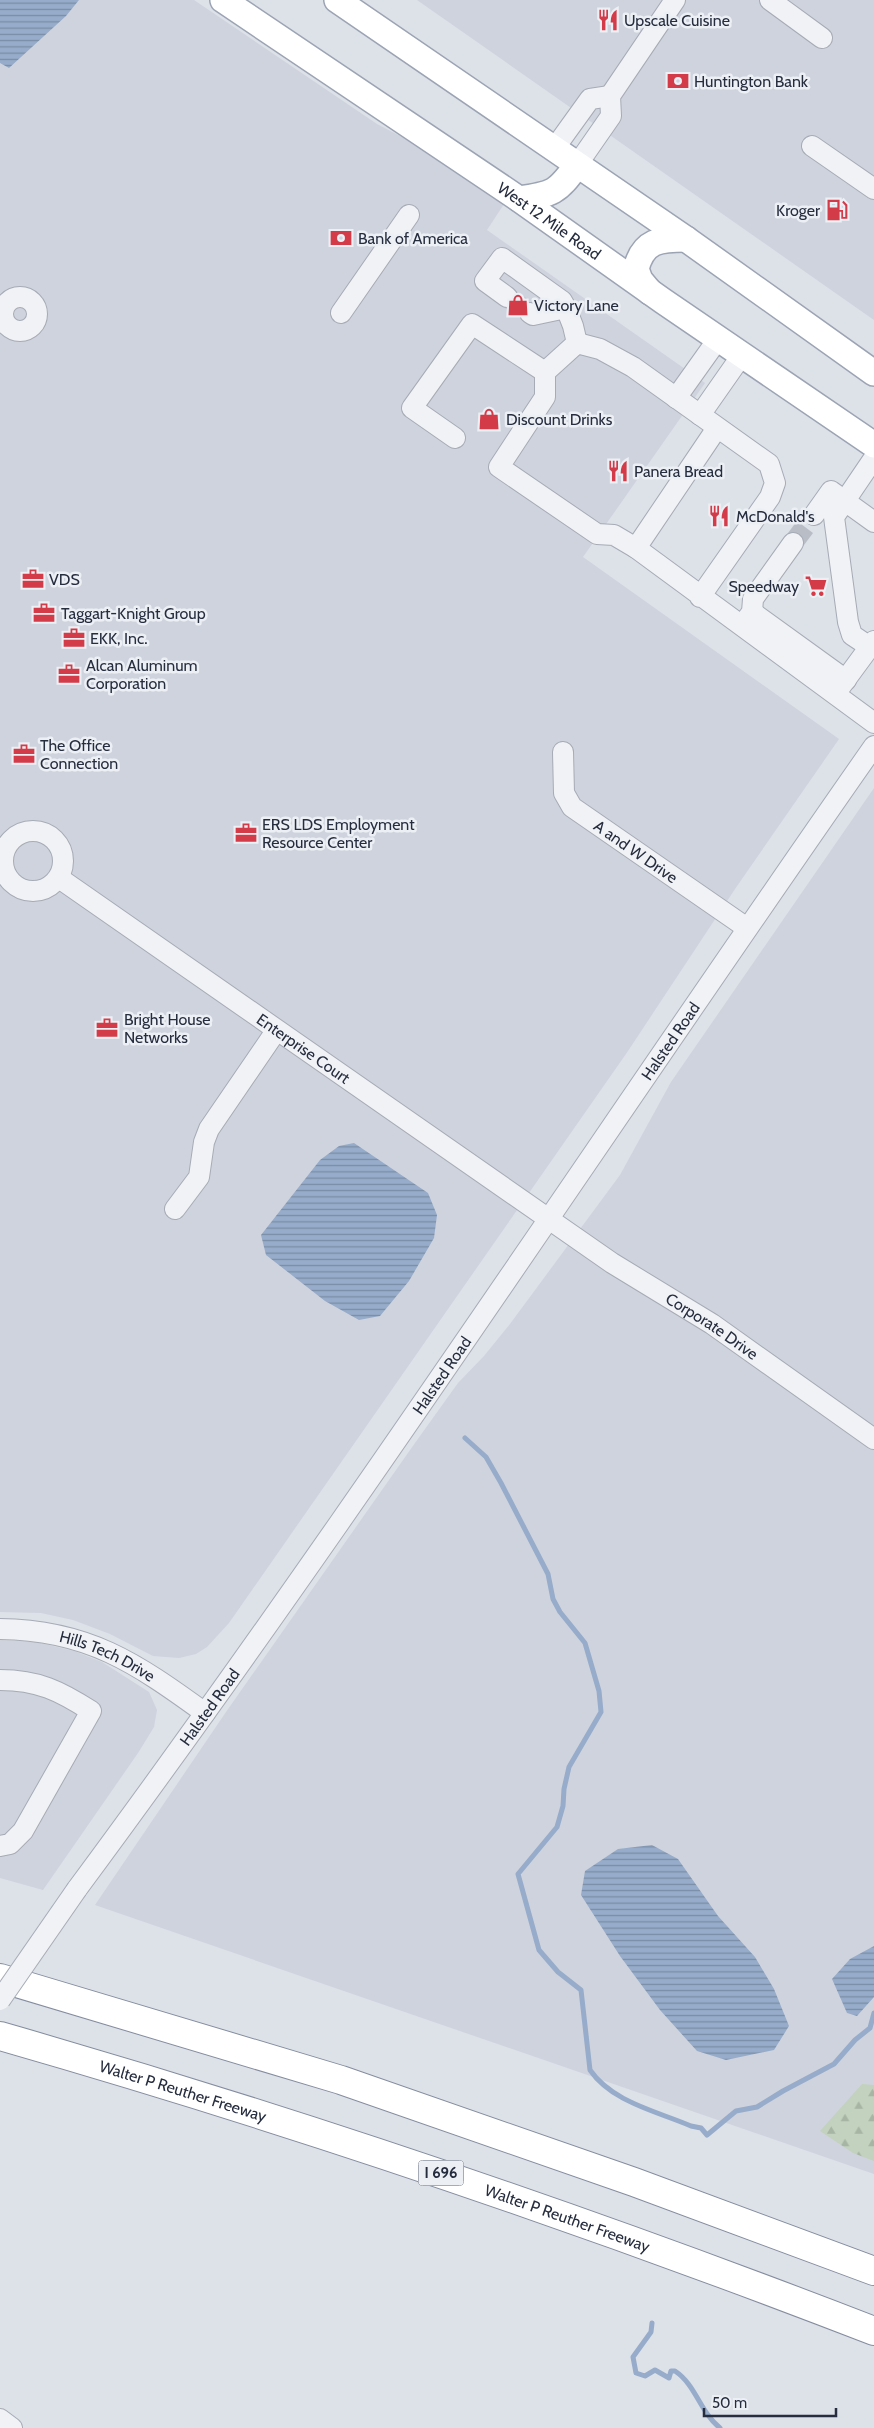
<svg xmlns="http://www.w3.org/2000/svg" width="874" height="2428" font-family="Cabin,sans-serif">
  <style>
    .built { fill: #cfd3dd }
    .forest { fill: url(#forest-firs) }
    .water { fill: url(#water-rules) }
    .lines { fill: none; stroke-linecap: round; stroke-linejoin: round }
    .stream { stroke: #96acca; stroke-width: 5 }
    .minor-tunnel { stroke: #b8bdc6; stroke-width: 20; stroke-dasharray: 20 10; stroke-linecap: butt }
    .minor-casing { stroke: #a6abb5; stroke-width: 22 }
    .major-casing { stroke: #9ca4b4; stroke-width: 28 }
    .highway-casing { stroke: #848d9f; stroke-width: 30 }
    .minor { stroke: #f0f2f6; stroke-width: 20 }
    .major { stroke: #fff; stroke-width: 25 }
    .highway { stroke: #fff; stroke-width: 28 }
    .minor-bridge-casing { stroke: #a6abb5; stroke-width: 22; stroke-linecap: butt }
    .minor-bridge { stroke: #f0f2f6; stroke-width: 20 }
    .labels { text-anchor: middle; stroke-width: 5; stroke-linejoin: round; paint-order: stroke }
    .shield { fill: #ecf0f5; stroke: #616876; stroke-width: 1 }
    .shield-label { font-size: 15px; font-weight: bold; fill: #262d3f }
    .poi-label { font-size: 16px; fill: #262d3f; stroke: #ecf0f5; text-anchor: start }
    .street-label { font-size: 16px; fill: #262d3f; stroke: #ecf0f5 }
  </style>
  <defs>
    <pattern id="forest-firs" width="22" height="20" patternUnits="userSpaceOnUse" patternTransform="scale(1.25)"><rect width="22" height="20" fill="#c2d2be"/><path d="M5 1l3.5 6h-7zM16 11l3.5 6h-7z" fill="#a7b5a4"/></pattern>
    <pattern id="water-rules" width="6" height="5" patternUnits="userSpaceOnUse" patternTransform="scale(1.25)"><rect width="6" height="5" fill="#96acca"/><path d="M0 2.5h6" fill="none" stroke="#7a8ca5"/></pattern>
  </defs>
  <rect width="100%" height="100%" fill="#dde1e8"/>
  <path class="built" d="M0 0H194L377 124 423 148 506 201 487 230 705 383 583 557 839 739 735 889 628 1051 229 1623 207 1647 196 1654 179 1658 153 1656 110 1634 73 1620 41 1613 0 1612Z
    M417 0H874V320Z
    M874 788V2174L95 1905 226 1712 415 1443 458 1383 484 1356 510 1324 620 1175 671 1082Z
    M0 1640 36 1642 74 1651 102 1662 149 1692 157 1710 154 1727 138 1753 43 1890 0 1878Z"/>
  <path class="forest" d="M862 2084 874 2085V2161L853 2153 820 2131Z"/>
  <path class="water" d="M0 0H79L66 16 9 68 0 63Z
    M354 1143 428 1193 437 1215 434 1238 409 1281 380 1316 359 1320 325 1301 266 1255 261 1235 320 1160 339 1146Z
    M652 1845 678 1859 718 1916 755 1957 774 1989 789 2026 774 2050 726 2060 697 2051 660 2010 620 1956 581 1895 585 1871 618 1849Z
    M874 1946V1997L857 2016 847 2013 832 1979 850 1959Z"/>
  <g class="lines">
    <path class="stream" d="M465 1438 486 1457 501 1483 548 1574 553 1599 560 1612 585 1643 599 1691 601 1712 569 1767 564 1789 563 1806 557 1827 518 1874 539 1950 558 1972 581 1990 590 2070C612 2102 656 2111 691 2126L701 2128 707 2135 736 2111 757 2107 783 2091 834 2064 855 2040 870 2028 874 2013
      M652 2323 651 2332 633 2357 636 2373 645 2376 655 2370 669 2378 671 2371H675C696 2385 700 2412 720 2428"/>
    <path class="minor-tunnel" d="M507 297 530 313
      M793 543 814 515"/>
    <g class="minor-casing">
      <g id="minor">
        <path d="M770 0 822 38"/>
        <path d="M812 146 874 189"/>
        <path d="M554 149 590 99 610 96"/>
        <path d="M577 165 611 116 610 96 675 0"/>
        <path d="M507 297 485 281 502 258 562 301 566 308 533 315 530 313"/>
        <circle cx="20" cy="314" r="17"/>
        <path d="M566 308 573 326 577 343"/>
        <path d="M341 313 409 215"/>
        <path d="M676 398 718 339"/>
        <path d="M700 415 742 355"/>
        <path d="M455 438 412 408 472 324 545 372"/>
        <path d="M814 515 831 491 874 522"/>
        <path d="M636 548 717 428"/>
        <path d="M700 597 770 497 775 483 769 464 633 367 600 349 577 343 545 372V397L499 467 597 534 614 535 636 548 874 723"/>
        <path d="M752 612 846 680"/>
        <path d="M744 623 752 612 753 599 793 543"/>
        <path d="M870 647 852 635 848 622 834 517 874 458"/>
        <path d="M838 690 874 641"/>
        <path id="s1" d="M563 752 564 793 572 807 747 928"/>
        <circle cx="33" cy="861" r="30"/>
        <path id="s2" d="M59 878 612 1263 712 1324 874 1439"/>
        <path d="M175 1209 199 1177 204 1142 209 1129 276 1031"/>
        <path id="s3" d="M0 1629C88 1630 136 1663 205 1713"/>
        <path d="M0 1680C38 1680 60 1691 91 1711L23 1831 10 1844 0 1846"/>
        <path id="s4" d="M77 1889C354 1515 608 1126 874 746"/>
        <path d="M0 2419 12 2428"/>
      </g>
    </g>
    <g class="major-casing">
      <g id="major">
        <path id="s5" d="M223 0 519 199 663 301 874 445"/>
        <path d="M337 0 686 239 874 373"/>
        <path d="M519 199C553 194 557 193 577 165"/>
        <path d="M650 292 640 280 636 269C643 240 660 239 686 239"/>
      </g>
    </g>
    <g class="highway-casing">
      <g id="highway">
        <path d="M0 1978 341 2080 634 2182 874 2271"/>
        <path id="s6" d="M0 2036C296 2121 587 2220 874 2331"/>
      </g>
    </g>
    <use href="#minor" class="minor"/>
    <use href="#major" class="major"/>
    <use href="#highway" class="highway"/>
    <g class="minor-bridge-casing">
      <path id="minor-bridge" d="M0 2000 77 1889"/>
    </g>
    <use href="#minor-bridge" class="minor-bridge"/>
  </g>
  <defs>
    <g id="restaurant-bare" transform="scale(1.725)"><path d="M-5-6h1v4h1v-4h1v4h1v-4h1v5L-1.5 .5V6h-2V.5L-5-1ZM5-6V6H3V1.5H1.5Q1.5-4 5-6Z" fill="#d43b49" stroke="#ecf0f5" stroke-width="2.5" paint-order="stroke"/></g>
    <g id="bank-bare" transform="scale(1.725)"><path d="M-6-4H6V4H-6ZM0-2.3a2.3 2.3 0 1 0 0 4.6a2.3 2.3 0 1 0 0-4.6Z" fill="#d43b49" stroke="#ecf0f5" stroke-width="2.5" paint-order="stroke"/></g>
    <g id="fuel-bare" transform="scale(1.725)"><path d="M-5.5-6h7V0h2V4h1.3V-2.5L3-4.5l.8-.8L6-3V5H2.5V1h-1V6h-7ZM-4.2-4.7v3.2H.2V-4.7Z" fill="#d43b49" stroke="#ecf0f5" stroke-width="2.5" paint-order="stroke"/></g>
    <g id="shop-bare" transform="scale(1.725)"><path d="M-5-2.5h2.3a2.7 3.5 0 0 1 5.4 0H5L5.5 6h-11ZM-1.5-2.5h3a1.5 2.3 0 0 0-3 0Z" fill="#d43b49" stroke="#ecf0f5" stroke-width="2.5" paint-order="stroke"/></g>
    <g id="office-bare" transform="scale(1.725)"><path d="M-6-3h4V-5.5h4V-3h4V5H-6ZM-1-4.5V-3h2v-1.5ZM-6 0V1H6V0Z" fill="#d43b49" stroke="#ecf0f5" stroke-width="2.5" paint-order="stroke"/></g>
    <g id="supermarket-bare" transform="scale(1.725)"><path d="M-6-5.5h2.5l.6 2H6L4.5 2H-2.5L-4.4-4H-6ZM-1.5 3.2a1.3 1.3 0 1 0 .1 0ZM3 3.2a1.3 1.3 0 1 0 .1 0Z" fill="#d43b49" stroke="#ecf0f5" stroke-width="2.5" paint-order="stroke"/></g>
  </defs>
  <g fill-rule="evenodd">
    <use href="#restaurant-bare" x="608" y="20"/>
    <use href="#bank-bare" x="678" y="81"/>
    <use href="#fuel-bare" x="837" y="210"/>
    <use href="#bank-bare" x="341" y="238"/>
    <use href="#shop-bare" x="518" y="305"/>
    <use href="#shop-bare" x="489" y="419"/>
    <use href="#restaurant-bare" x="618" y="471"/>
    <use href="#restaurant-bare" x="719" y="516"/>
    <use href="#office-bare" x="33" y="579"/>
    <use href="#supermarket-bare" x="816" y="586"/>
    <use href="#office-bare" x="44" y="613"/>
    <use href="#office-bare" x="74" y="638"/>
    <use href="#office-bare" x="69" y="674"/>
    <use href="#office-bare" x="24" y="754"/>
    <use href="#office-bare" x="246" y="833"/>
    <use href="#office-bare" x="107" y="1028"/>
  </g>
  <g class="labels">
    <rect class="shield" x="418.5" y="2160.5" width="45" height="25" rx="4"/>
    <g class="shield-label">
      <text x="441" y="2178">I 696</text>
    </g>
    <g class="poi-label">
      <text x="624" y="26">Upscale Cuisine</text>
      <text x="694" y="87">Huntington Bank</text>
      <text x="820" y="216" text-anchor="end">Kroger</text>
      <text x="358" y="244">Bank of America</text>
      <text x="534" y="311">Victory Lane</text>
      <text x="506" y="425">Discount Drinks</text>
      <text x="634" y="477">Panera Bread</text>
      <text x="736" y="522">McDonald's</text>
      <text x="49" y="585">VDS</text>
      <text x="799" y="592" text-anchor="end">Speedway</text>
      <text x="61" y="619">Taggart-Knight Group</text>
      <text x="90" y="644">EKK, Inc.</text>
      <text x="86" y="671">Alcan Aluminum<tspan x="86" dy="18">Corporation</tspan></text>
      <text x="40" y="751">The Office<tspan x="40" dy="18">Connection</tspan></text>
      <text x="262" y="830">ERS LDS Employment<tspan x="262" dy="18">Resource Center</tspan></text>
      <text x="124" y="1025">Bright House<tspan x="124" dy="18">Networks</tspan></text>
    </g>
    <g class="street-label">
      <text dy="6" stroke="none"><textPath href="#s5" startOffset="394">West 12 Mile Road</textPath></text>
      <text dy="6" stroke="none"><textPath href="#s1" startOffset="135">A and W Drive</textPath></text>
      <text dy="6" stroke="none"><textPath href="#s4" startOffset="1035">Halsted Road</textPath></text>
      <text dy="6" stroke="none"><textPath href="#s2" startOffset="298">Enterprise Court</textPath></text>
      <text dy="6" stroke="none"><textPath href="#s2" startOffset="792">Corporate Drive</textPath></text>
      <text dy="6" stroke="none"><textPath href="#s4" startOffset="630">Halsted Road</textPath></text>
      <text dy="6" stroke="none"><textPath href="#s3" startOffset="112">Hills Tech Drive</textPath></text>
      <text dy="6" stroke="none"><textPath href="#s4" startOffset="225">Halsted Road</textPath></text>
      <text dy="6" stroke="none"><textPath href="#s6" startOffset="191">Walter P Reuther Freeway</textPath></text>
      <text dy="6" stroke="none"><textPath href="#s6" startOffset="596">Walter P Reuther Freeway</textPath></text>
    </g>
  </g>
  <path d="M704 2408v8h132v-8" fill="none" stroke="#262d3f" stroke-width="2.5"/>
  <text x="712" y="2408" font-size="15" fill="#262d3f" stroke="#ecf0f5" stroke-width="4" paint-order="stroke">50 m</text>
</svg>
